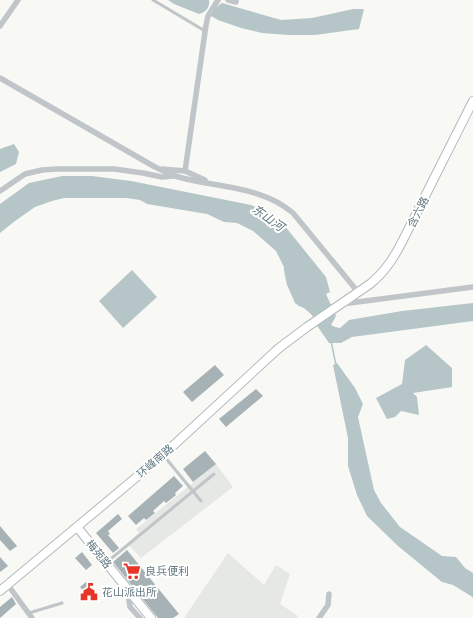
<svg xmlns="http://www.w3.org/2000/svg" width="473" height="618" font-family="'Fira Sans Condensed','Noto Sans SC',sans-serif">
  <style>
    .built { fill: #e6e8e6 }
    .water { fill: #b6c6c8 }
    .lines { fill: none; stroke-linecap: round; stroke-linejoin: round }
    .stream { stroke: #b6c6c8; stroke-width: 1.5 }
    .building { fill: #a6b2b5 }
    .secondary-casing { stroke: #b1babd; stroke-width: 10 }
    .lane { stroke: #bfc5c8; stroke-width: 3 }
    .street { stroke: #bfc5c8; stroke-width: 5.5 }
    .secondary { stroke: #fff; stroke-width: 8 }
    .labels { text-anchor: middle; stroke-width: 4; stroke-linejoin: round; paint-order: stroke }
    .street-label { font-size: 11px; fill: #637981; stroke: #fff }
    .poi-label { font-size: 11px; fill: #637981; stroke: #fff; text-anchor: start }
    .water-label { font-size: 12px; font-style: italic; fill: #5e787c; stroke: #fff }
  </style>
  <rect width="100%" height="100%" fill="#f8f8f5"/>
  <path class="built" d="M216 464 233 487 141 558 127 543 139 533 136 529Z
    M228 553 264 585 276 565 290 574 280 604 298 616 297 618H184Z"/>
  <path class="water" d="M168 0H209C210 8 206 12 199 14L174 4Z
    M222 3 281 20 312 18 353 9H364L359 29 315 35H288L262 33 241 28 218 20 211 16 214 9Z
    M14 144 19 152 16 164 0 172V149Z
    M62 176H92L131 181 251 205 273 215 280 220 326 277 330 292 326 294 336 316 331 325 335 327 340 328 349 320 402 311 473 303V321L352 337 341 343H329L318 327 312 315 304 308 299 306 295 303 287 285 284 271V267L276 251 253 231 237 223 224 222 207 214 147 204 140 200 126 198H64L52 201 35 207 15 221 0 233V204L29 183Z
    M132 270 157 297 123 328 99 301Z
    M426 345 452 368V387L413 393 417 397 419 415 401 411 395 417 387 419 376 398 402 384 405 360Z
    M337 363 355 388 363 404 358 417 374 490 381 503 400 527 442 556 456 557 465 568 473 573V598L471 596 453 585 442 582 398 546 367 516 357 495 348 466V438L333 365Z"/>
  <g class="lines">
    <path class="stream" d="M331 341 336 365"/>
  </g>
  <path class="building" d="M215 365 224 375 192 402 183 392Z
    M256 389 263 396 226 427 219 419Z
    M205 451 216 464 193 482 183 469Z
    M174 476 183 486 175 493 176 495 166 503 164 501 153 511 155 513 146 520 144 518 136 525 128 516Z
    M118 514 122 519 108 531 110 534 108 535 119 548 113 553 96 533Z
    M0 526 17 546 10 551 0 540Z
    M127 550 179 614 173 618H158L113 562Z
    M82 552 92 565 86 570 75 558Z
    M0 557 8 566 0 572Z
    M86 582 98 596 92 601 80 587Z
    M12 597 16 604 0 618V607Z"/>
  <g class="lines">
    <g class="secondary-casing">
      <path id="secondary" d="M77 527 151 618
        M0 591 163 455 279 348 307 327 370 284C386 271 395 256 404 238L473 101"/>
    </g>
    <path class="lane" d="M153 0 205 31
      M164 456 201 501
      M107 562 214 474
      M29 613 62 603"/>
    <path class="street" d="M228 0 236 2V0
      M0 26 18 0
      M0 78 155 167C162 170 168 174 175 176 214 188 261 185 293 213L358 292
      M162 169 185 171 205 180
      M185 171 206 25 208 16 218 0
      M0 191 25 174 42 170 57 169H114L143 173 162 177 173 176
      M342 304 473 287
      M8 585 32 618
      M128 594 130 607 140 618
      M319 618 328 605 329 594"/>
    <use href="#secondary" class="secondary"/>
  </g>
  <defs>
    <g id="supermarket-bare" transform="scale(1.38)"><path d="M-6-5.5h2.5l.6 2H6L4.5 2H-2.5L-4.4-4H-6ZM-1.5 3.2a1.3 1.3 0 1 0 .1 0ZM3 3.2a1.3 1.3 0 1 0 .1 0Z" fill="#e63627" stroke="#fff" stroke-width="2.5" paint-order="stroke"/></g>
    <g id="civic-bare" transform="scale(1.38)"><path d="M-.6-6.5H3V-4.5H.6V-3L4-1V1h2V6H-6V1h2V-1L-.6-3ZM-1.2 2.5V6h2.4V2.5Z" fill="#e63627" stroke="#fff" stroke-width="2.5" paint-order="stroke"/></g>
  </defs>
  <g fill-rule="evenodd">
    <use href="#supermarket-bare" x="132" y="571"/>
    <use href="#civic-bare" x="89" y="592"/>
  </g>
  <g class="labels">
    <g class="street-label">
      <text transform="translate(418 212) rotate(-63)" y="4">含六路</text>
      <text transform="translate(155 461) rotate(-41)" y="4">环峰南路</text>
      <text transform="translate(99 554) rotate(51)" y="4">梅苑路</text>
    </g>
    <g class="poi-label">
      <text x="145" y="575">良兵便利</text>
      <text x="102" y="596">花山派出所</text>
    </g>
    <g class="water-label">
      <text transform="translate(268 218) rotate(35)" y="4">东山河</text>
    </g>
  </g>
</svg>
